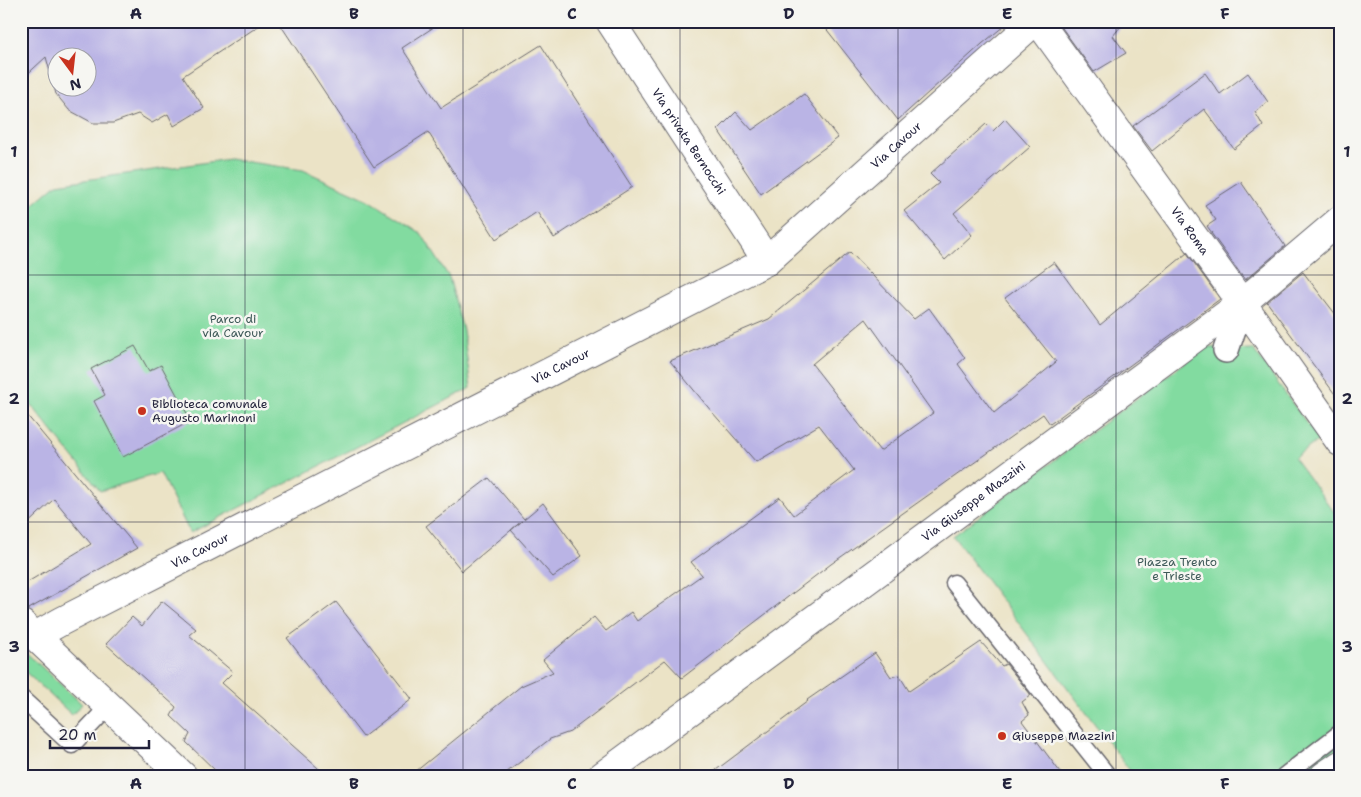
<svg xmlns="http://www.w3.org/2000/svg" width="1361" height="797" font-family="'Shantell Sans',sans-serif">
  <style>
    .green { fill: #82dba0; stroke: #527e6e }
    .building { fill: #bab4e5; fill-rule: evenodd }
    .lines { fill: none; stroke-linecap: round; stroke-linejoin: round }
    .service-casing { stroke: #68666c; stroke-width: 19 }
    .pedestrian-casing { stroke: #68666c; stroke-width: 28 }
    .minor-casing { stroke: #68666c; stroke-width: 30 }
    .service { stroke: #fff; stroke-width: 16 }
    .pedestrian { stroke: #fff; stroke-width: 25 }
    .minor { stroke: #fff; stroke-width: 28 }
    .grid { fill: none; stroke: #22223b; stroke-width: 1; stroke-opacity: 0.55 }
    .poi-dot { fill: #c8321e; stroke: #f6f6f2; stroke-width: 2 }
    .labels { text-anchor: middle; stroke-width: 5; stroke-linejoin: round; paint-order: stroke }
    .street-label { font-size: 12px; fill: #22223b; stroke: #f6f6f2 }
    .park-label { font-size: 12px; fill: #3f5a59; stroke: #f6f6f2 }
    .poi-label { font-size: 12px; fill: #22223b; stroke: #f6f6f2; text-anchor: start }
    .neatline { fill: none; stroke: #22223b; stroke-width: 2 }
    .grid-label { font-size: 16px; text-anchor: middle; font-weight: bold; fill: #22223b }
  </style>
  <rect width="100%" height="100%" fill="#f6f6f2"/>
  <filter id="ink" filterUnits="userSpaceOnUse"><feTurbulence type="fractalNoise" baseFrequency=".02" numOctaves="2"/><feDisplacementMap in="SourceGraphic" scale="10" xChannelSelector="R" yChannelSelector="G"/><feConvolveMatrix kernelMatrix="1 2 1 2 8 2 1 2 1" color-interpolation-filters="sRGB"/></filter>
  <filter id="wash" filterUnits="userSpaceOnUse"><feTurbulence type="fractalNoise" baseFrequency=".0096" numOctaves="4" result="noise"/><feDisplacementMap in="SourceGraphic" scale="20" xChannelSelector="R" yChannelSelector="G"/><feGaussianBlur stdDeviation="1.12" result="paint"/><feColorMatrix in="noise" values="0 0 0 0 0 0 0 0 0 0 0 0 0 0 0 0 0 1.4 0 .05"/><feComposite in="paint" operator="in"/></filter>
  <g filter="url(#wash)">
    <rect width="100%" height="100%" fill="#ebe3c6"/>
    <path class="green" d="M229 159 303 170 369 200 421 233 449 277 463 330 471 388 190 533 160 473 100 491 21 392V215L57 184Z
      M1207 346 1226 350 1253 349 1319 440 1294 458 1340 520V747L1299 776H1134L953 536Z
      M21 648 82 704 72 715 21 668Z"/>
    <g id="blocks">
      <path class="building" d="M21 21H266L183 76 204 108 174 126 168 114 152 123 138 114 113 123H93L69 110 56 94 46 57 21 80ZM58 58H88V88H58Z
        M278 21H443L402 48 441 108 541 45 632 187 554 238 537 212 496 239 428 132 374 167Z
        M820 21H1010L982 44 898 120Z
        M1057 21H1125L1113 36 1126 53 1094 72Z
        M1205 73 1220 94 1248 73 1268 102 1255 112 1263 126 1234 149 1204 109 1152 151 1133 126Z
        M804 94 838 138 761 194 718 130 736 112 752 130Z
        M1005 119 1030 147 954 213 972 235 945 260 904 211 939 183 930 174 986 124 993 131Z
        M1241 182 1285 246 1245 280 1211 233H1212L1207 226 1216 220 1205 205Z
        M850 252 914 319 929 308 965 358 958 364 994 413 1056 362 1005 298 1054 262 1100 325 1187 253 1220 299 1050 424 1043 414 831 564 682 678 665 660 570 732 550 739 502 776H410L521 686 553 672 543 660 594 617 606 631 631 612 637 621 702 575 691 562 780 497 794 515 854 470 819 425 756 462 712 412 670 361 769 319ZM866 319 933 413 880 451 812 364Z
        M1303 272 1340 320V401L1267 302Z
        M135 346 149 371 161 365 191 421 123 457 94 401 105 395 91 369Z
        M21 408 137 548 27 610 21 609V586L91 544 54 499 21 530Z
        M489 478 524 519 543 503 582 556 553 577 511 530 522 521 462 571 426 526Z
        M162 601 196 629 189 635 233 672 222 683 327 776H221L186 742 190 734 171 716 176 707 106 644 132 617 142 626Z
        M336 602 412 699 363 737 287 638Z
        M981 642 1002 666 1006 664 1031 695 1022 702 1029 715 1022 721 1063 776H708L808 701 807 700 875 653 891 677 899 675 909 691Z"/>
    </g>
  </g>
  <g filter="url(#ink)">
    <use href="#blocks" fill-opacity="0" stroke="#68666c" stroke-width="1"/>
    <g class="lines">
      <g class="service-casing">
        <path id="service" d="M954 583 1108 776
          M21 698 72 745 109 706
          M1284 776 1340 733"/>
      </g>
      <g class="pedestrian-casing">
        <path id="pedestrian" d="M1226 350 1242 303"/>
      </g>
      <g class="minor-casing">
        <g id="minor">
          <path id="s1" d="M610 21 767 261"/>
          <path id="s2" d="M1038 21 1242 303 1340 442"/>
          <path d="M22 624 183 776"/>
          <path id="s3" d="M35 636 62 621 767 261 1035 21"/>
          <path id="s4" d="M602 776 1242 303 1340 220"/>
          <path d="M1324 776 1340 765"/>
        </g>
      </g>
      <use href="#service" class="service"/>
      <use href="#pedestrian" class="pedestrian"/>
      <use href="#minor" class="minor"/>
    </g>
  </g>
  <path class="grid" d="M245 21V776M463 21V776M680 21V776M898 21V776M1116 21V776M21 275H1340M21 522H1340"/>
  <g class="poi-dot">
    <circle cx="142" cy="411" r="5"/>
    <circle cx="1002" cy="736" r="5"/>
  </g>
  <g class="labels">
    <g class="street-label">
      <text dy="4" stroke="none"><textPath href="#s1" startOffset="144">Via privata Bernocchi</textPath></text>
      <text dy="4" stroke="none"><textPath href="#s3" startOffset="996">Via Cavour</textPath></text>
      <text dy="4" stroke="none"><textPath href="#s2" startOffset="259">Via Roma</textPath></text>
      <text dy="4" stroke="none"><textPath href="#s3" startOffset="591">Via Cavour</textPath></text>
      <text dy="4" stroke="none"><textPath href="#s4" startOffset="462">Via Giuseppe Mazzini</textPath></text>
      <text dy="4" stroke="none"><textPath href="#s3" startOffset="186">Via Cavour</textPath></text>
    </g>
    <g class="park-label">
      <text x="233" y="323">Parco di<tspan x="233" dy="14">via Cavour</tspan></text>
      <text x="1177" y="566">Piazza Trento<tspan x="1177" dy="14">e Trieste</tspan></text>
    </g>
    <g class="poi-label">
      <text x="152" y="408">Biblioteca comunale<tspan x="152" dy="14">Augusto Marinoni</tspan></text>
      <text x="1012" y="740">Giuseppe Mazzini</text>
    </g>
  </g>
  <rect width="1361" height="797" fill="none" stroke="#f6f6f2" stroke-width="55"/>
  <g transform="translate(72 72) rotate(165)"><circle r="24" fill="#f6f6f2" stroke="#a1a1a9"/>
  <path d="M0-4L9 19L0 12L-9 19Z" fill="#c8321e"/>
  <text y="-8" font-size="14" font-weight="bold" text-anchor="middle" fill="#22223b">N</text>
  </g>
  <path d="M50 740v8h99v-8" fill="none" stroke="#22223b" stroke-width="2.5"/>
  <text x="58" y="740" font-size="15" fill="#22223b" stroke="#f6f6f2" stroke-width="4" paint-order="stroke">20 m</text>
  <rect x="28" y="28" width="1306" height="742" class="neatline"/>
  <g class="grid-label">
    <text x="136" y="19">A</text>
    <text x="354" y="19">B</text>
    <text x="572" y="19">C</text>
    <text x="789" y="19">D</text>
    <text x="1007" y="19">E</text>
    <text x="1225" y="19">F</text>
    <text x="14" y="157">1</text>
    <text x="1347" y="157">1</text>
    <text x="14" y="404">2</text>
    <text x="1347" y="404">2</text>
    <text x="14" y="652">3</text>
    <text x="1347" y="652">3</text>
    <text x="136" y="789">A</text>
    <text x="354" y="789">B</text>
    <text x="572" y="789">C</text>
    <text x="789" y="789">D</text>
    <text x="1007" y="789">E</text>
    <text x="1225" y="789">F</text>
  </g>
</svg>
